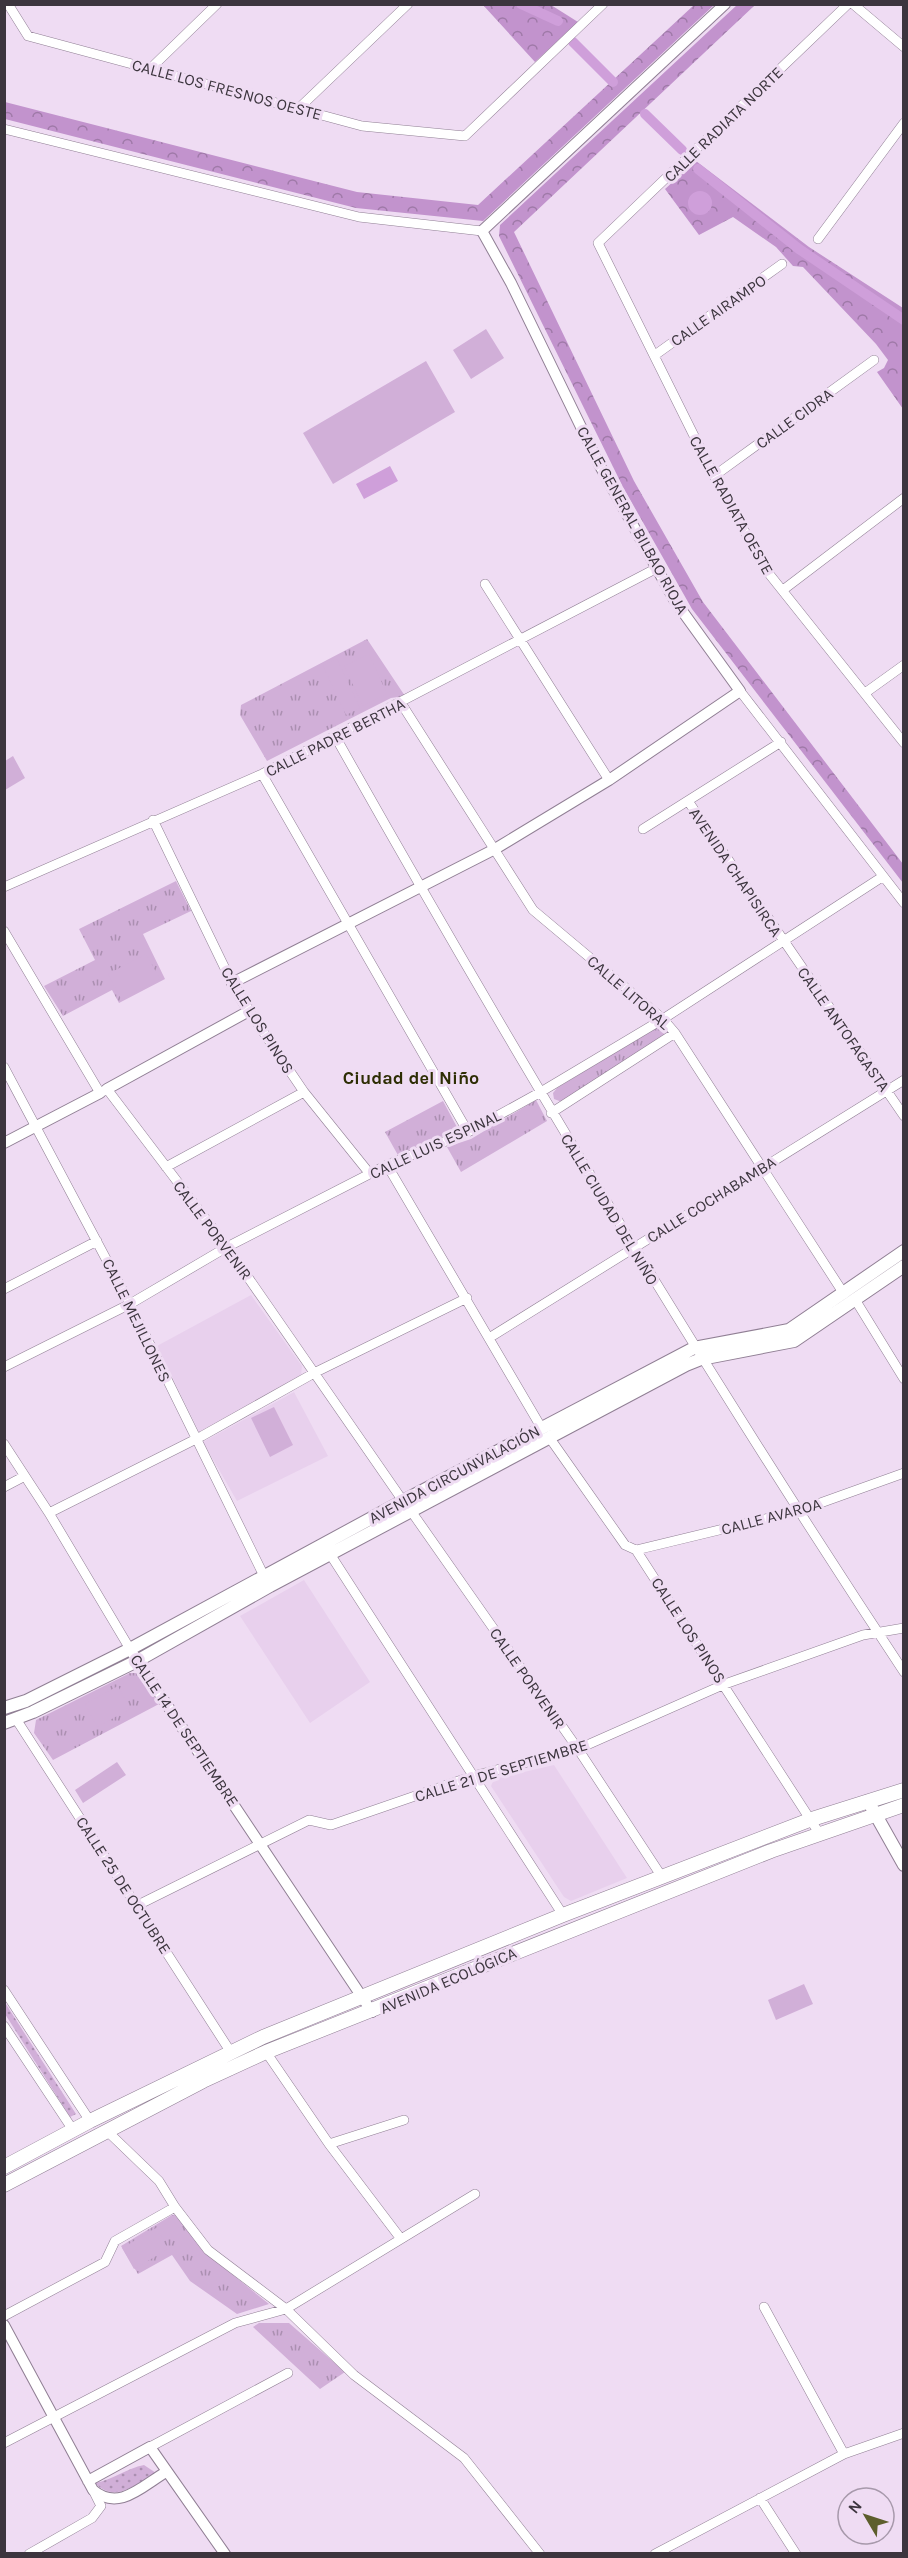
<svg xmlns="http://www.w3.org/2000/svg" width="908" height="2558" font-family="Karla,sans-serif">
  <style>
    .built { fill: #e8d0ed }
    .grass { fill: url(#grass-dots) }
    .forest { fill: url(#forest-crowns) }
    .park { fill: url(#park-tufts) }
    .garden { fill: #d1afd8 }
    .water { fill: #cf9fda }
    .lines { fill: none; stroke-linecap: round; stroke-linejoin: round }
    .canal { stroke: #cf9fda; stroke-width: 10 }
    .minor-casing { stroke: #907f94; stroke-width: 10 }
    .tertiary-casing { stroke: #907f94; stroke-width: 12 }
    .secondary-casing { stroke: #907f94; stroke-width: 14 }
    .primary-casing { stroke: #907f94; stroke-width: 15 }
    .minor { stroke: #fff; stroke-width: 9 }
    .tertiary { stroke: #fff; stroke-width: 10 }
    .secondary { stroke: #fff; stroke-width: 12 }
    .primary { stroke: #fff; stroke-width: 14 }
    .labels { text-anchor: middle; stroke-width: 6; stroke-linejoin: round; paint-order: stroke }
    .street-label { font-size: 16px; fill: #3c353e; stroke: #efdcf3 }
    .neighbourhood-label { font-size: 18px; font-weight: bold; fill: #2d2d03; stroke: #efdcf3 }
  </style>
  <defs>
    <pattern id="grass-dots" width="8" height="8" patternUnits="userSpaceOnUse" patternTransform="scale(1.5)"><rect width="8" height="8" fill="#d1afd8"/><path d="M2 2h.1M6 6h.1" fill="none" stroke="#ab8fb1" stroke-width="1.8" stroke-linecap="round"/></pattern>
    <pattern id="forest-crowns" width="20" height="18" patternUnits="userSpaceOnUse" patternTransform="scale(1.5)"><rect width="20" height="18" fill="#c293cd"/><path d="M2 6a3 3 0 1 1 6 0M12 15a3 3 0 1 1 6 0" fill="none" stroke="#9f79a8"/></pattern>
    <pattern id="park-tufts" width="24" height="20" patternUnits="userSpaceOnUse" patternTransform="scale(1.5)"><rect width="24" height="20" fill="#d1afd8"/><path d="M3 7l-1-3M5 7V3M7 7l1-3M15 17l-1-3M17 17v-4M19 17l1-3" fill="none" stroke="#ab8fb1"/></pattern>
  </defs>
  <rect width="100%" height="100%" fill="#efdcf3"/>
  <path class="built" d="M251 1295 302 1366 301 1375 199 1432 157 1346Z
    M294 1392 328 1456 237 1501 203 1442Z
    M304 1580 370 1682 310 1723 240 1616Z
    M554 1765 627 1878 571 1901 564 1897 491 1786 494 1779Z"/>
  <path class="grass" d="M4 2001 76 2114 70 2117 5 2014Z
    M144 2465 156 2473C136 2484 115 2504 95 2483 113 2480 127 2468 144 2465Z"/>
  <path class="forest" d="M483 5H551L578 22 535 62Z
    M694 5H714L483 221 356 208 5 119V102L357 192 478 205Z
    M737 5H755L514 232 634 481 703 602 903 864V883L692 609 623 487 499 236 500 225Z
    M696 161 809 247 903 308V409L877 372 884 368 888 360 876 344 803 267 793 266 776 247 733 217 699 235 665 189Z"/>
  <path class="park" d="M367 639 405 696 391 698 267 761 240 715 241 705Z
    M176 881 191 911 143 934 165 979 119 1003 112 990 63 1016 44 986 95 960 79 929Z
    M661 1027 667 1033 562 1102 554 1099 553 1093 557 1088 655 1028Z
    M536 1100 547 1121 461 1172 447 1147 471 1139Z
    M443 1101 458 1129 399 1157 385 1132Z
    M130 1673H137L159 1704 53 1760 34 1733 36 1720Z
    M172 2215H176L207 2254 269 2304 237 2314 190 2281 172 2255 138 2274 121 2246Z
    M259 2323H289L345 2372 320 2389 253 2327Z"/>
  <path class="garden" d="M486 329 504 358 471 379 453 350Z
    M426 361 455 412 333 484 303 433Z
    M369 654 387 694 363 706 344 666Z
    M337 659 360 708 346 715 323 666Z
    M13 756 25 778 5 790V761Z
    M146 954 160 979 121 999 108 974Z
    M274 1407 293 1445 270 1457 251 1418Z
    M118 1686 130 1709 97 1727 85 1704Z
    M117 1762 126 1775 83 1803 75 1790Z
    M804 1984 813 2004 776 2020 768 2000Z
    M156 2228 168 2249 134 2269 122 2248Z"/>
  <path class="water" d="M688 203a12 12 0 1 1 24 0a12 12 0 1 1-24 0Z
    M390 466 398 481 364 499 356 484Z"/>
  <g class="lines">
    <path class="canal" d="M521 4 558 21
      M573 42 613 82
      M645 114 682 150
      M698 169 799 249 904 320"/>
    <g class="minor-casing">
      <path id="minor" d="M8 4 28 36 362 126 465 136 603 4
        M848 4 598 243 714 476 766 570 904 743
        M853 4 904 47
        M151 68 217 4
        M298 109 408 4
        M4 129 359 217 482 231
        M818 239 904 123
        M655 355 782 264
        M714 476 874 360
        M485 584 609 780
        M783 590 904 498
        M740 691 904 903
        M865 693 904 665
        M401 703 533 910 663 1019 675 1033 844 1294
        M335 736C514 1054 702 1367 904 1672
        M262 774 468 1132
        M688 801 904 1116
        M153 820 232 983
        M643 829 781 742
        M4 887 262 774 657 568
        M4 931 100 1093 107 1089 227 1247 403 1501
        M249 1011 304 1092 370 1174
        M4 1067 130 1304 264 1576
        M551 1113 675 1033
        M387 1165 541 1427
        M166 1167 304 1092
        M4 1289 97 1241
        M856 1301 904 1379
        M489 1338 904 1080
        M4 1367 130 1304 227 1247 387 1165 468 1132 539 1093 663 1019 882 877
        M549 1437 625 1545 636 1550 819 1833
        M4 1444 49 1513 130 1649
        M4 1487 25 1476
        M411 1511 578 1749 662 1877
        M49 1513 202 1436 316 1372 467 1298
        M636 1550 798 1511 904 1473
        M330 1554 563 1915
        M16 1719 230 2051
        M138 1905 309 1820 331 1825 473 1776 578 1749 725 1684 863 1635 904 1628
        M4 1990 90 2121
        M4 2026 73 2130
        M266 2052 329 2144 401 2239
        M107 2131 159 2181 175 2207 208 2250 286 2309 354 2375 464 2458 540 2554
        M329 2144 404 2120
        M764 2307 844 2454
        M4 2316 105 2262 115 2241 175 2207
        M4 2443 235 2323 286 2309 475 2194
        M150 2447 288 2373
        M760 2498 796 2554
        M29 2554 92 2518 101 2506 93 2490
        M655 2554 844 2454 904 2433"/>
    </g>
    <g class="tertiary-casing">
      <path id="tertiary" d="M107 1089 249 1011 232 983 495 849 609 780 740 691 675 601 599 464 511 283 482 231 725 4
        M4 1143 100 1093
        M133 1654 372 2012
        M4 2325 93 2490C119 2512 142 2486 166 2472
        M88 2481 150 2447 225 2554"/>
    </g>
    <g class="secondary-casing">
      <path id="secondary" d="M4 1708 26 1701 130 1649 403 1501 694 1348 789 1330 904 1251
        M4 1723 33 1712 137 1661 270 1586 686 1365 701 1359 794 1341 904 1266
        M868 1801 904 1865"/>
    </g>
    <g class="primary-casing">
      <path id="primary" d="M4 2167 90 2121 263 2037 563 1915 812 1819 904 1790
        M4 2185 203 2081 266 2052 771 1851 904 1805"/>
    </g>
    <use href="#minor" class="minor"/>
    <use href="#tertiary" class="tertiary"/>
    <use href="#secondary" class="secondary"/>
    <use href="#primary" class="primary"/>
  </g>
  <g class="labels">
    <g class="street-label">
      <text transform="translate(227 89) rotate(15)" y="6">CALLE LOS FRESNOS OESTE</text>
      <text transform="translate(723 124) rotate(-44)" y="6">CALLE RADIATA NORTE</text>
      <text transform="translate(718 310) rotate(-35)" y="6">CALLE AIRAMPO</text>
      <text transform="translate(794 418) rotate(-36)" y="6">CALLE CIDRA</text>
      <text transform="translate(732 505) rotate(61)" y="6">CALLE RADIATA OESTE</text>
      <text transform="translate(633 520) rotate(61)" y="6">CALLE GENERAL BILBAO RIOJA</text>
      <text transform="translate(335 737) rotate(-27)" y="6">CALLE PADRE BERTHA</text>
      <text transform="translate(736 872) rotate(56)" y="6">AVENIDA CHAPISIRCA</text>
      <text transform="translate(629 992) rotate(41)" y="6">CALLE LITORAL</text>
      <text transform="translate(258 1020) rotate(58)" y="6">CALLE LOS PINOS</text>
      <text transform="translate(844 1029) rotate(55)" y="6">CALLE ANTOFAGASTA</text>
      <text transform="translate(435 1144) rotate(-25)" y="6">CALLE LUIS ESPINAL</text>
      <text transform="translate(711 1199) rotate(-32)" y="6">CALLE COCHABAMBA</text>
      <text transform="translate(610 1209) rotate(59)" y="6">CALLE CIUDAD DEL NIÑO</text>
      <text transform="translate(213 1230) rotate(53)" y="6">CALLE PORVENIR</text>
      <text transform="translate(137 1320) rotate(64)" y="6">CALLE MEJILLONES</text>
      <text transform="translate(454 1474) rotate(-28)" y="6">AVENIDA CIRCUNVALACIÓN</text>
      <text transform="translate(771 1516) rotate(-15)" y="6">CALLE AVAROA</text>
      <text transform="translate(689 1630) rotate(57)" y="6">CALLE LOS PINOS</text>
      <text transform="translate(528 1678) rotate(55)" y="6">CALLE PORVENIR</text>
      <text transform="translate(185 1730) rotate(56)" y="6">CALLE 14 DE SEPTIEMBRE</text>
      <text transform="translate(501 1770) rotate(-17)" y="6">CALLE 21 DE SEPTIEMBRE</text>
      <text transform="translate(124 1885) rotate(57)" y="6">CALLE 25 DE OCTUBRE</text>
      <text transform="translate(448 1980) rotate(-23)" y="6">AVENIDA ECOLÓGICA</text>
    </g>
    <g class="neighbourhood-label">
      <text x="411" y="1084">Ciudad del Niño</text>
    </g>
  </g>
  <rect width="908" height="2558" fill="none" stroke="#3c353e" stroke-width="12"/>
  <g transform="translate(866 2516) rotate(309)"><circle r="28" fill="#efdcf3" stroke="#a799ab" stroke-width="1.5"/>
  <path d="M0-4.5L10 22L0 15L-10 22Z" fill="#5d5e2c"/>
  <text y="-9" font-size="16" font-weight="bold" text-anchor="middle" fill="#3c353e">N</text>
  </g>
</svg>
